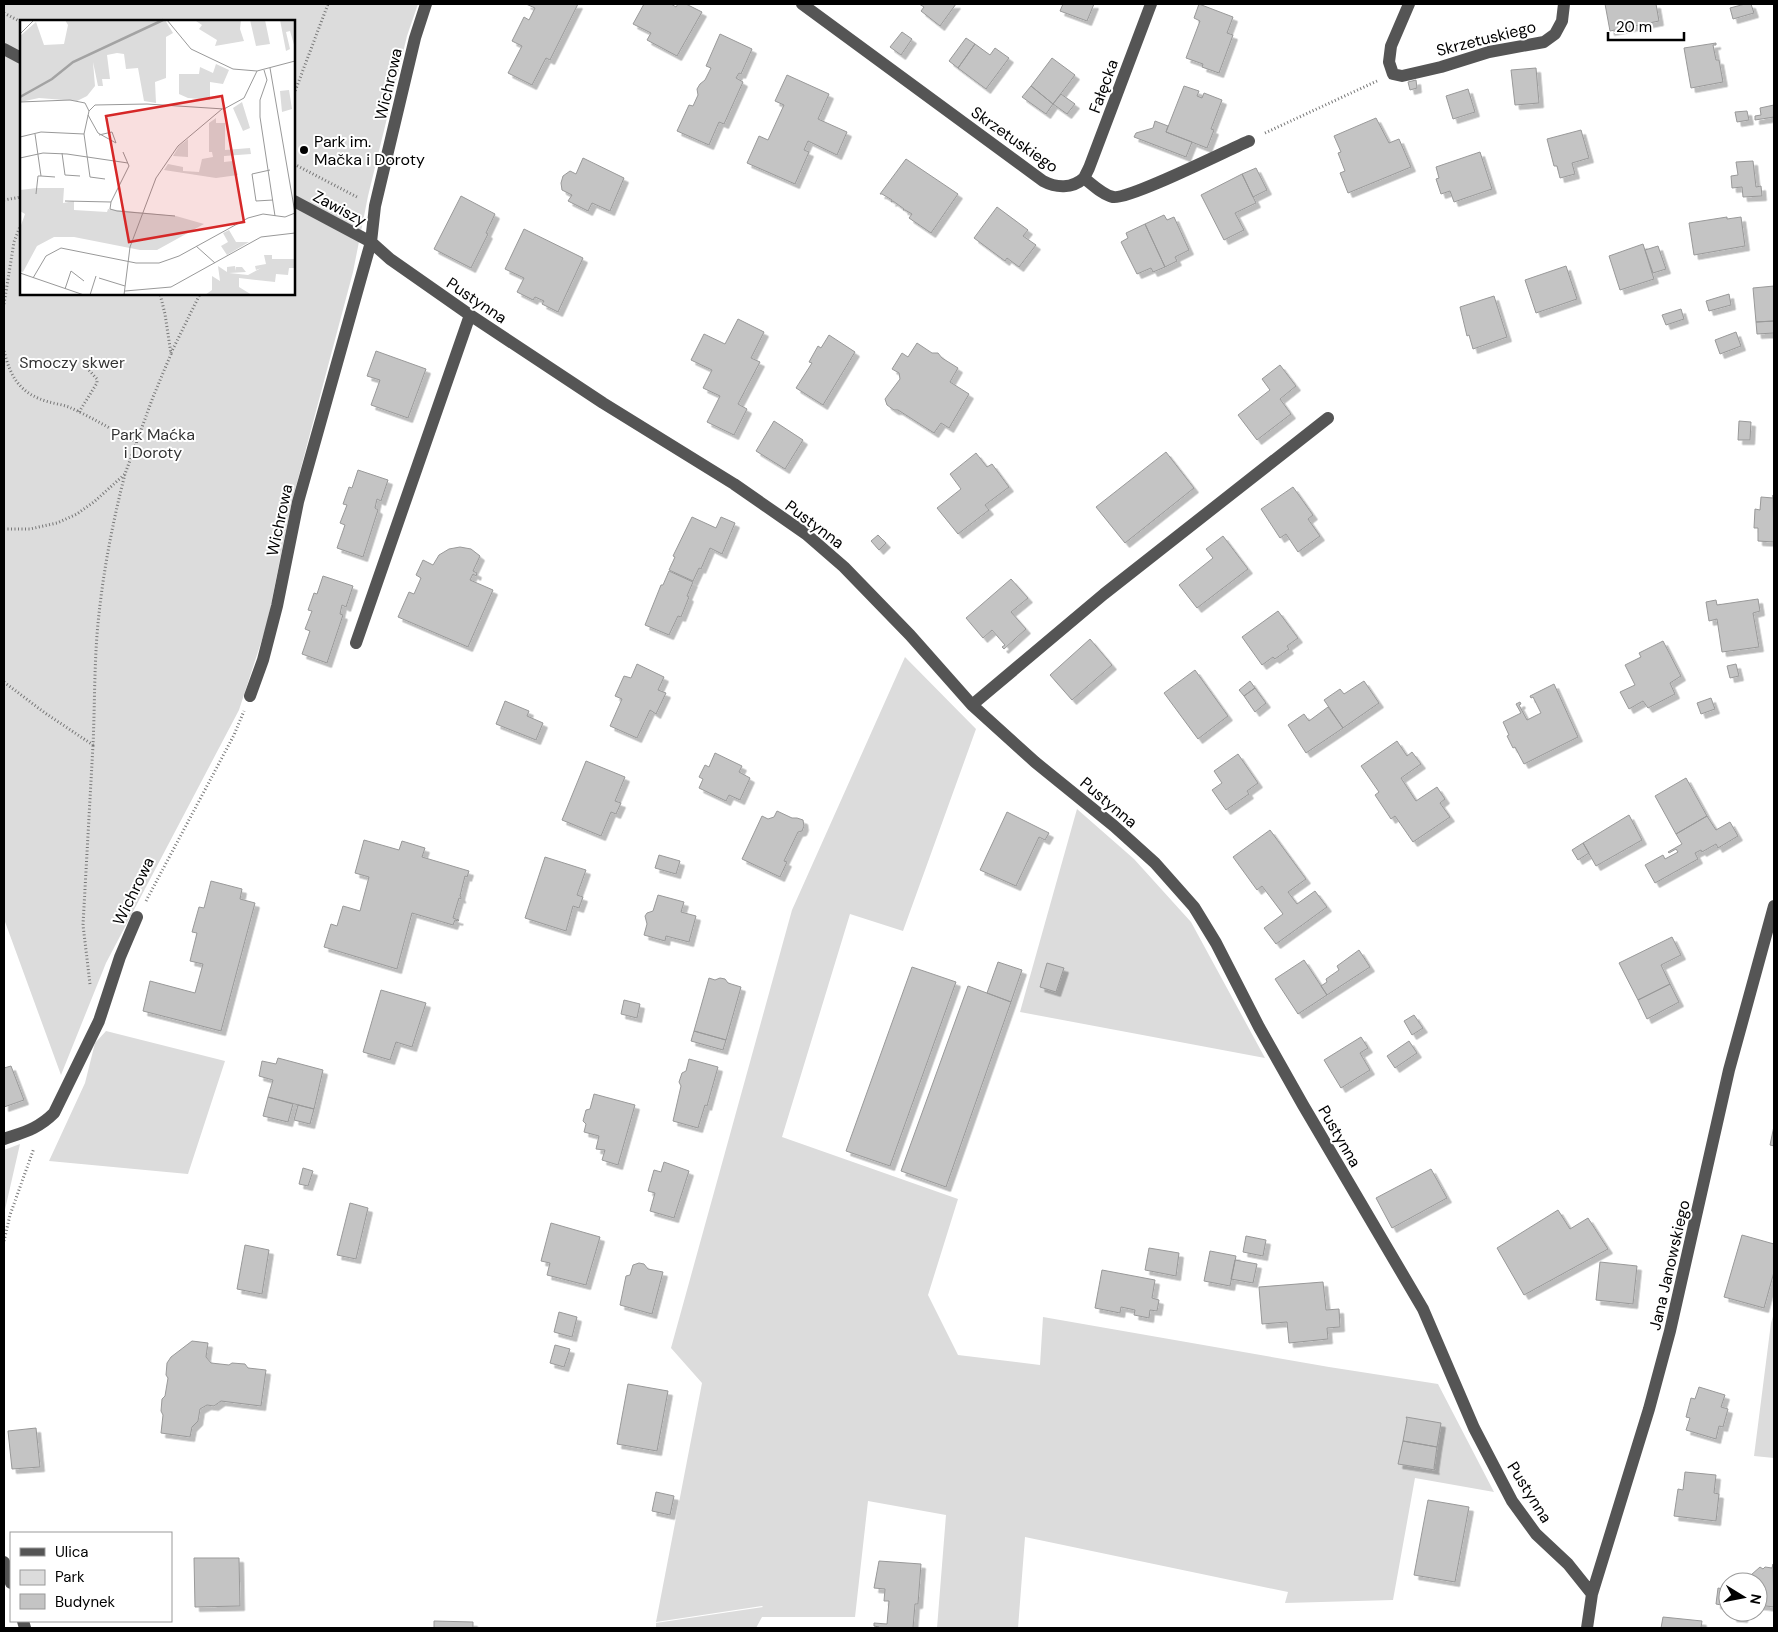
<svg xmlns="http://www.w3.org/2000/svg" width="1778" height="1632" font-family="'DM Sans',sans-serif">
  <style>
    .green { fill: #dcdcdc; fill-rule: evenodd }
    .building { fill: #c4c4c4; stroke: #999; filter: url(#shadow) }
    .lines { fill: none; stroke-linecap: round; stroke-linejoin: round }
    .path { stroke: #777; stroke-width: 3; stroke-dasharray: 1 2.5; stroke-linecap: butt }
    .minor { stroke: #555; stroke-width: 12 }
    .poi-dot { fill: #000; stroke: #fff; stroke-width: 2 }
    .labels { text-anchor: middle; stroke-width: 4; stroke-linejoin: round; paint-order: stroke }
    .street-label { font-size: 16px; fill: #000; stroke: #fff }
    .poi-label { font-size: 16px; fill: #000; stroke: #fff; text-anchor: start }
    .park-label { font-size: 16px; fill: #333; stroke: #fff }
    .inset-river { fill: none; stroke: #a3a3a3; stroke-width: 2.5 }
    .inset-road { fill: none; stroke: #999; stroke-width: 1 }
    .view { fill: #d62828; fill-opacity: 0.15; stroke: #d62828; stroke-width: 2.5 }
    .inset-edge { fill: none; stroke: #000; stroke-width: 2.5 }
  </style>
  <defs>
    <filter id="shadow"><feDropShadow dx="4.5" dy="4.5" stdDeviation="0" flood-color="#0004"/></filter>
  </defs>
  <rect width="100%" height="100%" fill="#fff"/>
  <path class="green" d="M4 4H418L407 36 368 196 353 272 291 505 267 624 239 710 106 963 61 1075 4 919ZM21 21H294V294H21Z
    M905 657 976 729 903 931 850 914 782 1137 958 1199 928 1295 958 1355 1040 1365 1043 1317 1329 1367 1438 1384 1494 1492 1415 1478 1393 1600 1285 1603 1288 1592 1025 1537 1018 1628H937L946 1515 868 1501 855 1617H762L756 1628H656V1623L763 1607 762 1606 656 1622 702 1383 671 1348 792 910Z
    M1077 809 1134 859 1191 922 1265 1058 1020 1012Z
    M106 1031 225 1061 188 1174 49 1161 85 1083 95 1043Z
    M20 1144 4 1214V1150Z
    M1774 1313V1458L1754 1456 1771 1323Z"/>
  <path class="building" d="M526 4H578L550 60 546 58 532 85 508 73 522 46 512 41 524 17 529 20 535 8Z
    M644 4H671L676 7 678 4H686L702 12 677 56 647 40 651 33 633 24Z
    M919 4H956L940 26 921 11 924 7Z
    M1063 4H1094L1087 21 1060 11Z
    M1199 4 1233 17 1227 33 1233 35 1219 73 1202 67 1203 64 1186 58 1200 21 1194 18Z
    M1605 4H1656L1659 21 1610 31Z
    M1745 4H1751L1754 13 1733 19 1730 8Z
    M902 32 912 39 901 55 890 47Z
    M720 34 752 49 741 74 739 73 736 78 743 82 724 124 719 122 709 145 677 131 689 105 693 106 698 95 697 89 700 84 705 80 711 68 706 66Z
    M966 38 975 44 958 68 949 61Z
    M1716 43V45H1713L1716 60H1719L1723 82 1691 88 1684 48Z
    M975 44 990 55 995 48 1009 58 986 89 958 68Z
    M1052 58 1075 75 1053 104 1031 86Z
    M1536 68 1539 103 1515 105 1511 70Z
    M787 75 829 94 818 119 847 132 837 155 808 141 804 150 809 152 795 184 747 163 759 136 768 140 784 105 775 101Z
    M1416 80 1417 88 1410 90 1408 82Z
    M1031 86 1053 104 1046 114 1022 97Z
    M1184 86 1199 91 1197 96 1202 98 1204 93 1222 100 1211 129 1214 130 1207 148 1166 132Z
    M1468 89 1475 112 1453 119 1446 96Z
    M1061 94 1075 104 1067 114 1053 104Z
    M1774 105V117L1755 120V116L1761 115 1760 108Z
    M1747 111 1749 120 1737 122 1735 112Z
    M1376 118 1389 143 1399 139 1411 167 1348 193 1340 173 1345 171 1338 153 1341 152 1334 136Z
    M1155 121 1168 126 1166 132 1192 142 1186 157 1134 137 1136 133 1153 128Z
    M1581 130 1589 158 1572 163 1575 174 1560 178 1557 166H1554L1547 139Z
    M1480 152 1492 189 1454 202 1450 191 1441 194 1436 179 1439 178 1436 167Z
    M583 158 624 178 610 211 592 203 588 211 568 201 572 195 562 190 561 183 563 176 570 171 576 174Z
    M906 159 958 194 931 233 909 218 912 214 905 210H903L904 209 893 201 891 202 892 200 882 194H880Z
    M1753 161 1756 187 1761 186 1762 196 1743 197 1742 187 1732 188 1731 176 1738 175 1736 162Z
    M1256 168 1267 190 1253 197 1242 174Z
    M1242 174 1256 203 1235 213 1244 230 1224 240 1201 195Z
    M461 196 495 214 486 233 488 234 471 268 434 249Z
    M997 207 1028 230 1023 236 1036 245 1019 267 1007 258 1005 261 974 238Z
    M1164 215 1167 220 1174 217 1189 250 1175 257 1177 261 1165 267 1145 224Z
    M1727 217V219L1741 217 1745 246 1694 255 1689 223Z
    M1145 224 1165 267 1153 272 1151 268 1137 274 1121 242 1128 238 1126 233Z
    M524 229 583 258 558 312 542 304 544 301 535 297 533 300 517 292 524 278 505 269Z
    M1643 244 1654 279 1620 290 1609 256Z
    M1658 246 1666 269 1653 273 1645 250Z
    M1566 266 1577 299 1536 313 1525 280Z
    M1774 286V321L1756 322 1753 288Z
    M1729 294 1731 305 1709 311 1706 301Z
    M1494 296 1507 337 1473 349 1469 335 1467 336 1460 307Z
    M1681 309 1684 319 1666 325 1662 315Z
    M738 319 764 332 751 358 760 362 738 404 747 409 734 435 707 422 720 396 703 388 712 370 691 360 704 334 725 344Z
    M1774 321V333L1757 334 1756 322Z
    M1736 332 1741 346 1720 354 1715 340Z
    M829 335 855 352 823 405 796 388 812 363 809 362 818 346 821 348Z
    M917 343 932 353H938L942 358 958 368 950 382 969 394 949 428 941 423 934 433 898 410H894L887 405 885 399 900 379 899 373 892 369 902 353 908 357Z
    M376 351 426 369 408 418 371 405 380 380 367 376Z
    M1280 365 1296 386 1280 399 1291 414 1257 440 1238 415 1270 390 1262 379Z
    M774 421 803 440 785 469 756 451Z
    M1739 421 1751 422 1750 440H1738Z
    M1166 452 1194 488 1125 543 1096 507Z
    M976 453 987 467 992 464 1009 487 985 505 989 510 958 534 937 508 961 489 950 474Z
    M358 470 388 480 381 501 377 499 375 508 378 510 363 557 337 548 345 525 340 523 347 505 343 504 349 487 352 488Z
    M1293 487 1313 515 1308 519 1320 536 1298 552 1286 534 1280 538 1261 509Z
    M1773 495 1774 542 1758 541V528H1754L1755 509 1760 510 1761 497 1773 498Z
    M692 517 716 528 721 517 735 523 722 554 710 548 701 569 699 568 693 581 669 570 675 557 673 556Z
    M878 535 886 543 879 550 871 541Z
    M1223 536 1248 569 1197 608 1179 585 1213 558 1206 549Z
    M460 547 471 549 480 556 473 571 477 573 476 576 473 574 470 580 493 590 468 647 398 617 409 592 414 594 421 578 416 575 423 560 433 565 439 555 449 549Z
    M669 571 693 582 687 596 689 597 681 617 678 616 669 635 645 625 661 585H663Z
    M323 576 353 586 346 607 342 605 340 614 343 615 327 663 302 654 310 631 305 629 312 611 308 610 314 593 317 594Z
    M1011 579 1028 598 1011 612 1026 629 1004 649 1002 647 1005 645 992 630 983 638 966 618Z
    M1758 599 1760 611 1753 613 1759 647 1722 652 1717 619 1709 621 1706 602 1716 600 1717 605Z
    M1278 611 1298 638 1287 646 1289 649 1275 659 1273 657 1262 665 1242 637Z
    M1090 639 1112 665 1072 700 1050 675Z
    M1663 641 1681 676 1670 683 1675 694 1648 708 1643 701 1629 709 1620 692 1635 685 1625 665 1641 657 1639 653Z
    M637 664 664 677 658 690 666 693 656 714 650 710 637 738 610 726 622 699 615 696 624 676 631 678Z
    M1736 664 1739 676 1730 678 1727 666Z
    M1195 670 1228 716 1198 739 1164 693Z
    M1250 681 1255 688 1244 696 1239 690Z
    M1364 681 1379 703 1343 728 1324 700 1340 689 1344 694Z
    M1554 684 1578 737 1524 764 1515 747 1513 748 1507 736 1509 735 1503 722 1521 713 1516 704 1520 702 1521 704 1519 705 1527 720 1541 713 1533 697 1531 698 1530 696Z
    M1255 688 1266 703 1255 712 1244 696Z
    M1711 698 1715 709 1701 714 1697 703Z
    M505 701 529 711 527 716 543 723 536 740 496 724Z
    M1328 707 1343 728 1306 753 1288 725 1304 714 1309 721Z
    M1397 741 1407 756 1412 752 1421 764 1401 778 1416 801 1437 787 1445 799 1440 803 1450 817 1413 842 1395 816 1391 819 1375 795 1379 792 1361 766Z
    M715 753 742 766 739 772 750 778 740 800 729 795 726 801 699 788 703 779 699 777 705 765 709 767Z
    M1238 754 1258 783 1247 791 1249 794 1226 810 1212 790 1222 783 1214 771Z
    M586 761 625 777 615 801 621 803 616 814 611 812 601 836 562 820Z
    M1686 778 1707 816 1676 834 1655 796Z
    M777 811 792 818H797L803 820 804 826 802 831 798 832 784 861 787 862 780 877 742 859 762 816 768 819 774 817Z
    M1007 812 1049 833 1045 840 1039 837 1016 886 980 870Z
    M1629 815 1642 840 1596 866 1583 843Z
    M1707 816 1716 830 1730 822 1738 836 1718 848 1716 844 1702 852 1701 850 1695 853 1698 859 1655 883 1645 865 1663 855 1665 859 1678 852 1676 849 1669 853 1668 852 1682 844 1676 834Z
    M1270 830 1306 879 1288 892 1297 904 1315 891 1327 907 1276 944 1264 928 1283 914 1262 886 1257 890 1233 857Z
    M364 840 399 850 402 841 425 848 422 857 469 871 467 877 465 876 460 896 461 897V899L459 898 453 918 459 920 458 921 455 920 453 925 412 913 397 969 324 947 331 924 337 926 343 906 360 911 369 877 355 873Z
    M1583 843 1589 853 1578 860 1572 850Z
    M659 855 680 861 676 874 655 868Z
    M545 857 586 870 577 895 583 897 579 908 573 906 566 931 525 918Z
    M211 881 242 889 240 899 255 903 221 1031 143 1011 150 981 195 993 203 964 190 961 197 933 192 932 199 907 204 908Z
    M658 895 684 902 681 912 696 916 689 942 666 936 665 941 644 935 647 924 645 916 647 913 653 911Z
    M1672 937 1681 955 1661 965 1670 984 1638 1000 1619 963Z
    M1359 950 1370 967 1327 995 1321 986 1327 982 1326 979 1339 970 1337 966Z
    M1304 960 1327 995 1298 1014 1275 979Z
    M998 962 1022 970 1011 1002 987 993Z
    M1047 963 1064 968 1056 992 1040 987Z
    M912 967 956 982 890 1166 846 1151Z
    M709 978 715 980 720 978 725 979 728 983 741 987 726 1040 694 1031Z
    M1670 984 1679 1002 1647 1019 1638 1000Z
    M968 986 1011 1002 946 1187 901 1171Z
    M381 990 426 1003 412 1047 396 1042 390 1060 363 1052Z
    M624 1000 640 1004 637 1018 621 1014Z
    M1414 1015 1423 1028 1412 1035 1404 1021Z
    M694 1031 726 1040 723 1050 691 1041Z
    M1361 1037 1368 1048 1360 1053 1370 1070 1341 1088 1324 1060Z
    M1409 1041 1417 1053 1395 1068 1387 1056Z
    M278 1058 323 1070 314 1109 268 1097 273 1080 259 1076 262 1061 276 1064Z
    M689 1059 718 1067 707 1106 705 1105 698 1128 673 1121 681 1086 679 1082 682 1073 686 1071Z
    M11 1066 24 1100 4 1107V1068Z
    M594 1094 635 1105 618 1165 602 1160 605 1150 596 1149 599 1136 584 1132 586 1124 583 1121 586 1110 590 1109Z
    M268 1097 293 1104 288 1122 263 1116Z
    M298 1105 314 1109 310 1124 294 1120Z
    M1774 1126V1146L1770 1145Z
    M664 1162 689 1171 674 1218 650 1211 655 1193 648 1191 654 1170 661 1172Z
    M303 1168 313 1171 308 1186 299 1184Z
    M1431 1169 1447 1198 1392 1228 1376 1198Z
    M350 1203 368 1208 356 1259 337 1255Z
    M1558 1210 1570 1229 1588 1218 1608 1249 1524 1295 1497 1248Z
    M551 1223 600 1237 586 1285 547 1275 550 1263 541 1261Z
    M1742 1235 1774 1244V1272L1764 1308 1724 1297Z
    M1246 1236 1266 1240 1263 1256 1243 1252Z
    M245 1245 269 1250 262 1294 237 1289Z
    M1149 1248 1179 1253 1176 1276 1145 1270Z
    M1210 1251 1236 1256 1230 1286 1204 1281Z
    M1235 1260 1257 1264 1253 1283 1231 1279Z
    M1600 1262 1637 1266 1633 1304 1596 1300Z
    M639 1263 644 1264 648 1269 663 1272 652 1314 620 1305 626 1276 630 1275 633 1265Z
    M1102 1270 1155 1280 1152 1298 1159 1300 1157 1311 1150 1310 1149 1318 1134 1315 1135 1310 1121 1307 1120 1313 1095 1308Z
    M1323 1282 1326 1310 1339 1309 1340 1327 1327 1328 1328 1339 1289 1343 1287 1322 1262 1324 1259 1287Z
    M559 1312 577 1317 572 1337 554 1332Z
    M192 1341 208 1343 206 1357 211 1363 229 1365 232 1363 245 1364 248 1368 266 1370 261 1406 221 1401 214 1406 207 1405 200 1409 198 1421 192 1427 190 1437 161 1433 163 1415 161 1411 162 1399 165 1396 168 1378 166 1375 167 1363 171 1357Z
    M555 1345 570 1349 564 1367 550 1363Z
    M628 1384 668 1391 657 1451 617 1444Z
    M1699 1387 1725 1395 1721 1407 1728 1409 1723 1427 1719 1426 1716 1439 1686 1430 1690 1418 1686 1417 1691 1398 1695 1399Z
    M1406 1417 1441 1423 1437 1447 1403 1441 1407 1419Z
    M36 1428 40 1467 12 1469 8 1431Z
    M1403 1441 1437 1447 1434 1468 1435 1470 1398 1464Z
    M1685 1472 1716 1475 1714 1493 1719 1494 1716 1521 1674 1516 1678 1489 1683 1490Z
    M656 1492 674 1496 670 1515 652 1511Z
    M1428 1500 1469 1507 1455 1582 1414 1575Z
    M194 1558H239L240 1606 195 1607Z
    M879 1561 921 1564 918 1604H915L913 1628H879V1627L874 1626V1623L887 1624 889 1601H884L885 1589 874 1588Z
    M1773 1564 1774 1607 1758 1605V1582H1743L1760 1567 1763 1569 1765 1567 1772 1568Z
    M1718 1588 1728 1590 1726 1606 1716 1604Z
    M1733 1612H1744L1743 1618 1732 1617Z
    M1663 1617 1702 1621 1701 1628H1661Z
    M434 1621 473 1622V1628H434Z"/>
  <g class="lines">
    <path class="path" d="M4 13 21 22
      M294 94 328 4
      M1265 133 1377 81
      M294 164 357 197
      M4 200 21 197
      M4 304 14 242 21 224
      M4 351C11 379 21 394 49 402 56 404 65 405 71 408 93 418 114 431 136 442
      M171 353 200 294
      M79 412 97 383V379L87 368
      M4 529H30L57 523 77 514 95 501 125 474 153 397 171 354 165 314 160 294
      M4 682 45 713 93 745C95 702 94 657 99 614 104 567 113 521 125 474
      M146 901 234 735 244 711
      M90 984 83 925 93 745
      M4 1241 10 1215 34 1148"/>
    <path class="minor" d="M802 4 1043 181C1056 188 1072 189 1084 178 1093 185 1103 195 1113 197 1129 200 1228 150 1249 141
      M1409 4 1391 46 1389 62 1393 74 1402 76 1441 67 1489 52 1544 42 1555 34 1562 21 1564 4
      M4 49 21 58
      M1084 178 1089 168 1151 4
      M294 201 371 242 390 259 470 315 603 403 734 484 806 534 844 567 876 600 910 635 972 705 1035 762 1114 826 1155 863 1194 907 1216 943 1259 1027 1303 1105 1423 1309 1474 1428 1512 1501 1536 1534 1568 1564 1592 1594
      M356 643 470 315
      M250 696 263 660 277 606 298 502 371 242 375 206 415 38 426 4
      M972 705 1104 594 1328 418
      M4 1139C24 1132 38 1129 54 1113L99 1021 120 957 137 917
      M4 1562 11 1583
      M23 1621 25 1628
      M1587 1628 1592 1594 1649 1409 1670 1331 1729 1070 1774 906"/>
  </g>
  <circle class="poi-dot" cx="304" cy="150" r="5"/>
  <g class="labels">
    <g class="street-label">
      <text transform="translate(1486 38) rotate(-14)" y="6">Skrzetuskiego</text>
      <text transform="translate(388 84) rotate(-77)" y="6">Wichrowa</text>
      <text transform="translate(1103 86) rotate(-70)" y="6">Fałęcka</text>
      <text transform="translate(1015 139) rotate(35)" y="6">Skrzetuskiego</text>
      <text transform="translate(340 208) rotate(28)" y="6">Zawiszy</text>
      <text transform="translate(477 300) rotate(34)" y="6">Pustynna</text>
      <text transform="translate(279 520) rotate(-78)" y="6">Wichrowa</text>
      <text transform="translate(815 524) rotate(37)" y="6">Pustynna</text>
      <text transform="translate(1109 802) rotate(40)" y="6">Pustynna</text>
      <text transform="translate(133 891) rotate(-64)" y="6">Wichrowa</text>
      <text transform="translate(1340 1136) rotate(60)" y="6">Pustynna</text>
      <text transform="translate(1669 1265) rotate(-77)" y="6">Jana Janowskiego</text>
      <text transform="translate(1530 1492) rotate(58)" y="6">Pustynna</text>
    </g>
    <g class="poi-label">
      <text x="314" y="147">Park im.<tspan x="314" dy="18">Mačka i Doroty</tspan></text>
    </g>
    <g class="park-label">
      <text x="72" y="368">Smoczy skwer</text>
      <text x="153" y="440">Park Maćka<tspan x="153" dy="18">i Doroty</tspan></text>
    </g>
  </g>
  <g transform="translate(20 20)">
    <rect width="275" height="275" fill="#fff"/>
    <path d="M45 0H145L153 13 146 17V58L135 62 136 83 124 81 118 48 106 49 104 34 97 33 87 35 90 59H82L83 66H78L73 42 75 66 67 76 57 81 19 78 0 82V16L16 2 24 25 44 24 48 5ZM221 0 220 9 224 21 195 26 197 20 179 9 182 5 176 1ZM230 0H245L250 24 236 26ZM260 0H275V28L270 11 266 12 270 29 266 31ZM196 44 209 50 203 64 190 62V80L168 78 159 74V54H179L180 47 193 53ZM269 70 272 89 262 92 260 71ZM222 82 230 108 223 111 213 88ZM196 98V103H205V130L230 128 231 134 204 136V142L213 141 218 155 196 158 144 150 148 144 163 147V151L179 152 182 139 193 137 192 132H189V103ZM168 119V137L153 136 159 126ZM17 168H44L43 183 54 181V190L87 192 88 189 156 196 184 204 137 230H120L54 217H34L17 226 3 252 0 251V208L5 194 0 191V170ZM209 210 216 222H229L207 235 201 226 208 222 203 213ZM244 235H252V239H275V248H269L268 255 256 254 255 262 219 258V267L232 275H185L192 270V256L200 261 198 246 207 252V247L215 246 216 251V247H222L226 252 209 253 228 255 241 248 236 250 235 246 246 244Z" fill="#dcdcdc"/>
    <path class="inset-river" d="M0 77 32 59 53 42 143 0"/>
    <path class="inset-road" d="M147 0 171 29 213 49 237 51 275 41M0 14 14 0M250 48 275 193M244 50 247 60 240 80V97L255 196M0 82 50 80 65 83 69 91 75 85 127 84 204 89 224 78 237 51M69 91 64 114 70 157 85 159M68 95 78 113 96 123M15 114 21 156 35 157M79 115 92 112 96 123M0 117 21 112 64 114M42 133 45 155 60 156M0 138 23 133 47 134 108 143M250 150 232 154 236 181 253 180M16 174 18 156H21M45 181 91 182 90 189 97 191 155 196M91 182 109 146 103 132M176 226 195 243M0 253 64 275M13 258 26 236 41 228 116 243H139L159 236 228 198 243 194 265 197 275 193M79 258 105 266M45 269 51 251 64 261M105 271 151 267 241 217 275 213M70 275 76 256M104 275 110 227 136 158 158 126 202 89"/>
    <path class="view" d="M202 76 224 202 109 222 86 96Z"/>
    <rect width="275" height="275" class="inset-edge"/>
  </g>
  <rect width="1778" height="1632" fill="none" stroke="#000000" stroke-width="10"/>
  <rect x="10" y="1532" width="162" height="90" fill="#ffffff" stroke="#999999"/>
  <rect x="20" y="1548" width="25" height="8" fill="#555555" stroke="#999999"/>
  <text x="55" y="1557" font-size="15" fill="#000000">Ulica</text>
  <rect x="20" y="1570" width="25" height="15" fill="#dcdcdc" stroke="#999999"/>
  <text x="55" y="1582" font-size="15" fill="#000000">Park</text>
  <rect x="20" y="1594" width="25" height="15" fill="#c4c4c4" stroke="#999999"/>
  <text x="55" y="1607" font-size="15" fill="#000000">Budynek</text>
  <g transform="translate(1743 1597) rotate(100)"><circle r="24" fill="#ffffff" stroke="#999999"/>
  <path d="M0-4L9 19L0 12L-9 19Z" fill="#000000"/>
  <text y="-8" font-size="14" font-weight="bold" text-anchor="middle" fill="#000000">N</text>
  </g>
  <path d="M1608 32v8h76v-8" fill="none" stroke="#000000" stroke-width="2.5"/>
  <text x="1616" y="32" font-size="15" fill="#000000" stroke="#ffffff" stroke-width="4" paint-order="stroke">20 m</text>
</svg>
